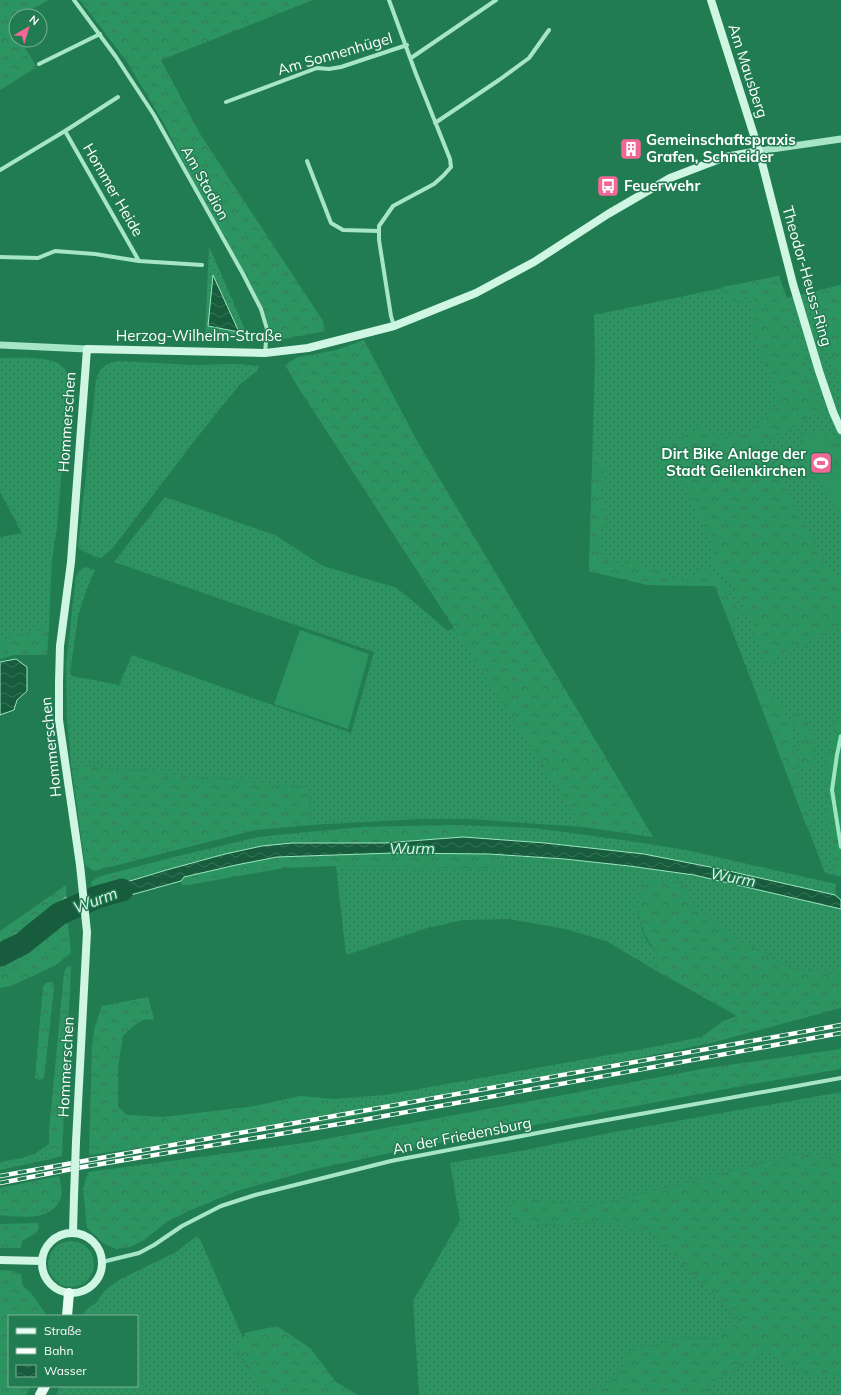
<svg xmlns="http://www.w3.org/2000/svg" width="841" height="1395" font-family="Mulish,sans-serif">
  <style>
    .grass { fill: url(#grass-dots) }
    .forest { fill: url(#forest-crowns) }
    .wetland { fill: url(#wetland-marsh) }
    .garden { fill: #2c9461 }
    .water { fill: url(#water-waves); stroke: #9ae7c0 }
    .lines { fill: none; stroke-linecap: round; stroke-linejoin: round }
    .stream { stroke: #9ae7c0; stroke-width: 4 }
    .river { stroke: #175c3c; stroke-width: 23 }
    .minor { stroke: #a6e6c6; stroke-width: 4 }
    .tertiary { stroke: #a6e6c6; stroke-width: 7 }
    .secondary { stroke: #cff5e3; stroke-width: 8 }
    .primary { stroke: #e7fdf3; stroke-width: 10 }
    .rail-casing { stroke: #fff; stroke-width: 4.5 }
    .rail { stroke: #227c51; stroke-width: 3; stroke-dasharray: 9; stroke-linecap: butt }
    .secondary-bridge { stroke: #cff5e3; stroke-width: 8 }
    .labels { text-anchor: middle; stroke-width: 3; stroke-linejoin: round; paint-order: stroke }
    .street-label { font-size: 15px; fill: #fff; stroke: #227c51 }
    .poi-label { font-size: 15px; font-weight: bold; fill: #fff; stroke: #227c51; text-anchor: start }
    .water-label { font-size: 16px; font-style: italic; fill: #dcf7e9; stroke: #227c51 }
  </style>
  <defs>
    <pattern id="grass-dots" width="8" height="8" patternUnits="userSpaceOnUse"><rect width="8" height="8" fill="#2c9461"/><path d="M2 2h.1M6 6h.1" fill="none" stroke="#397759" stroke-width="1.8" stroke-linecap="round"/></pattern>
    <pattern id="forest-crowns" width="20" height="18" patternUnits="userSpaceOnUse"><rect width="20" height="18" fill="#2c9461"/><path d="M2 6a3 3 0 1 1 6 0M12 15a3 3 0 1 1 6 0" fill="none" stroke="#397759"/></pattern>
    <pattern id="wetland-marsh" width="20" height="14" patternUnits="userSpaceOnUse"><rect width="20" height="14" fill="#2c9461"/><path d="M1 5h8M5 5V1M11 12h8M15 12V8" fill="none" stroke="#397759"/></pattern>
    <pattern id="water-waves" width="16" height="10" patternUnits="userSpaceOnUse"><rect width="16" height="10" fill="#175c3c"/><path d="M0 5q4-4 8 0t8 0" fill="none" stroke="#3a7459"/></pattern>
  </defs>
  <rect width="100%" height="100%" fill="#227c51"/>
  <path class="grass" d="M209 246 249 339 205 338Z
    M779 276 787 298 841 285V877L825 873 715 586 648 585 589 571 595 359 594 315Z
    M0 358C16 358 54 355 64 368 68 372 68 378 69 383L57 527 52 560 49 627 0 641V537L22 533 0 492Z
    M118 361 194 365 237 364 259 366 257 371 240 384 195 440 112 549 101 558 93 556 78 548 96 380C99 368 106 363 118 361Z
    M165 497 275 535 323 566 397 588 448 631 455 627 583 827 471 819H419L310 825 309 787 71 765 67 718 66 666 76 575 81 569 85 567 95 570 86 591 78 616 70 673 72 676 119 685 132 655 351 733 374 652 114 562Z
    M457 825 534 828 630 841 686 850 836 884 835 895 720 869 644 854 545 843 463 837 462 831Z
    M307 832 311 844 292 843 170 869 172 864 170 858 258 837Z
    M489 854C557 859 626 863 693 875 743 884 792 898 841 909V972L825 974 791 968 735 938 694 905 682 884 643 877 637 910 645 938 657 954 655 970 606 941 565 929 509 919 463 920 427 928 346 955 336 866 500 868 494 857Z
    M42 937 41 948 11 970 0 973V963L21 952Z
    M711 1030V1043L337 1120 334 1099 385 1095 648 1048 701 1037Z
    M841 1092V1154L835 1160 798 1154 587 1207 530 1199 529 1225 608 1223 652 1233 725 1307 742 1322 715 1340 683 1338 631 1351 617 1379 582 1395H419L413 1301 460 1220 450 1163 526 1150 609 1133Z
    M49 1144 51 1159 0 1170V1162L22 1158 36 1153Z
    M197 1236 200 1239 243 1338 237 1352 269 1395H56L60 1386H137V1316H82L87 1309 97 1302 105 1290 121 1279 176 1252Z
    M48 1264a23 23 0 1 1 46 0a23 23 0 1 1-46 0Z
    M768 1349 783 1364 815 1377 841 1373V1395H711L706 1385Z"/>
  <path class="forest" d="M0 0H49L19 16H16V18L9 22 16 34V40H20L37 67 0 90Z
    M80 0H313L161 60 200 134 323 321 325 331 269 342 270 329 263 309 224 235 191 177 162 120 127 62Z
    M779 276 821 410 792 427 768 439 742 448 683 471 668 472 662 468 660 463V440C675 441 688 435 700 428L722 439 739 436 750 431 761 423 773 411 778 403V391L752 332 753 312 755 305 754 298 751 295 742 300 737 305C730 300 724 296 722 287Z
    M841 285V391L827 345 813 292Z
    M364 340 417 441 653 837 583 827 298 387 285 365 298 357 336 350Z
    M832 434 841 452V485L826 442 827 437Z
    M771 447 781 481 826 567 841 584V624L823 634 768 660H763C755 624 741 588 711 565L714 560 712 546 705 527 697 515 689 493 682 480Z
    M593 455C603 462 606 468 603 481 602 484 600 487 600 490 600 497 604 504 604 511 605 517 603 523 601 529 595 548 601 560 620 568L627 562 634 561C642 569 649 572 660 568 666 573 672 581 680 581 689 581 696 573 704 572 716 571 736 603 740 613 738 618 734 621 729 621L715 586 648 585 589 571Z
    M49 627 47 655H14L0 659V641Z
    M762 689H767L784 712 790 723 798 786 812 819 811 822 806 825 755 690Z
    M790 711C794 712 799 713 802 716 815 725 810 749 811 764L807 768 801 769V742L798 729Z
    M841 715V863L840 876 838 875 832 856 835 842 830 830 829 813 826 796 830 784 829 758 834 733V724Z
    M71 765 309 787 310 825 255 830 94 871 85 865Z
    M457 825 462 831 463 837 384 843 311 844 307 832 362 827Z
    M393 853 489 854C495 857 498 861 500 868L336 866 284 868 182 886 181 881 184 877 236 865 277 857Z
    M170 858 172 864 170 869 93 892 91 882 98 877Z
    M643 877 682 884 694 905 735 938 791 968 825 974 841 972V1008L711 1043V1030L723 1021 737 1016 655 970 657 954 645 935 637 910Z
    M66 885V897L39 919 0 944V931Z
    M67 916 71 953 56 965 11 986 0 988V973L11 970 40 948 42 937Z
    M71 966 62 1156 51 1159 49 1144V1131L64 973 66 968Z
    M51 982 53 983 54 988 44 1078 40 1080 35 1078 43 987 46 983Z
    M148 997 154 1019 143 1020 133 1026 123 1036 118 1067V1107L127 1115 162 1117 249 1107 301 1096 334 1099 337 1120 89 1155 92 1046 95 1026 102 1006Z
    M841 1049V1069L747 1085 413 1148 311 1170 237 1191 191 1210 168 1221 144 1240 130 1247 116 1249 103 1243 87 1228 83 1189 88 1172 304 1143 708 1068Z
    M798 1154 835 1160 841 1154V1373L815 1377 783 1364 768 1349 706 1385 711 1395H582L617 1379 631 1351 683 1338 715 1340 742 1321 725 1307 651 1233 608 1223 529 1225 512 1218 509 1207 530 1199 587 1207Z
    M59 1176C60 1182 63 1191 61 1197 53 1222 20 1217 0 1215V1188Z
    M38 1223 39 1228 36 1233 22 1241 21 1248H0V1224Z
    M0 1270 13 1271 21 1274 23 1286 31 1293 45 1313 46 1316H9V1386H31L26 1395H0Z
    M277 1326 310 1348 336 1382 358 1395H269L237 1351 245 1333Z"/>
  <path class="wetland" d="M841 767V828L837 791Z"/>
  <path class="garden" d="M821 429 841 490V511L839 512C823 487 808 467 803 437Z
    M300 630 369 654 348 729 274 704Z"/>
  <path class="water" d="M213 275 239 332 208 326Z
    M16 659 27 667V691L17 700 14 710 0 715V662Z
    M463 837 545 843 644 854 720 869 835 895 841 900V909L694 875 629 866 565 859 489 854 393 853 277 857 236 865 184 877 181 881 91 906 93 892 170 869 225 854 262 846 292 843H384Z
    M66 897 67 916C46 933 25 952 0 963V944L39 919Z"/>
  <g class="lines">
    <path class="stream" d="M841 736 837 755 832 790 841 847"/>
    <path class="river" d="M0 955 23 943 59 914 97 897 122 890"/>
    <path class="minor" d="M74 0 116 57 154 115 243 274 261 309 267 329 265 353
      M389 0 416 74 450 159 451 167 443 176 434 184 393 206 379 226V240L391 316 394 326
      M411 58 496 0
      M39 64 100 34
      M226 102 317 68 329 69 341 67 407 45
      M435 123 499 80 529 58 549 30
      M65 131 139 261
      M307 161 331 223 343 230 379 231
      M0 170 65 131 118 97
      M0 257 38 258 55 251 95 254 139 261 202 265
      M102 1262 139 1253 154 1245 182 1226 221 1206 255 1195 391 1161 579 1125 841 1078"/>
    <path class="tertiary" d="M759 151 841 139
      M0 345 87 349"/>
    <path class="secondary" d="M711 0 759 151 793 284 819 371 833 412 841 430
      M76 1142 87 932 80 865 59 720V682L60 646 71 562 87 349 265 353 308 348 394 326 476 293 534 262 608 214 670 178 725 157 759 151
      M73 1233 74 1196
      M42 1263a30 30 0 1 1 60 0a30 30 0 1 1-60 0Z
      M0 1260 42 1261"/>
    <path class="primary" d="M67 1316 69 1293
      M40 1395 45 1386"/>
    <g class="rail-casing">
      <path id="rail" d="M0 1176 841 1025
        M0 1183 77 1168 357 1121 841 1033"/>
    </g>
    <use href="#rail" class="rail"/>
    <path class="secondary-bridge" d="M74 1196 76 1142"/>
  </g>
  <defs>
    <g id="building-square" transform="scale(1.15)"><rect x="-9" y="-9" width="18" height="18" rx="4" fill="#f16896" stroke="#227c51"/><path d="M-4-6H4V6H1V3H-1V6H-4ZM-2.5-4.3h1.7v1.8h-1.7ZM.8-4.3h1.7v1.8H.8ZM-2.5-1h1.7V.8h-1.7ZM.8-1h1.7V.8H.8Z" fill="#fff"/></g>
    <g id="bus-square" transform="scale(1.15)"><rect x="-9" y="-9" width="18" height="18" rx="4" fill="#f16896" stroke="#227c51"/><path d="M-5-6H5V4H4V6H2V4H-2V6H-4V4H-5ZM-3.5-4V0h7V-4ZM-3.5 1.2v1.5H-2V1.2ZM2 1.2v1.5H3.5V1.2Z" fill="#fff"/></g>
    <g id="stadium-square" transform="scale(1.15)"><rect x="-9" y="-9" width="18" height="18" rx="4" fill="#f16896" stroke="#227c51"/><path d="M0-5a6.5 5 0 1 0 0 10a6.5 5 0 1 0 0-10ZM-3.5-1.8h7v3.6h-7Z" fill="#fff"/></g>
  </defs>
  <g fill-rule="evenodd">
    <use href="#building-square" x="631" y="149"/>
    <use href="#bus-square" x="608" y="186"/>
    <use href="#stadium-square" x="821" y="463"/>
  </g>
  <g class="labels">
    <g class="street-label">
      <text transform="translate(335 54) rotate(-16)" y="5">Am Sonnenhügel</text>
      <text transform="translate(748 71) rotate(72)" y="5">Am Mausberg</text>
      <text transform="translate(205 183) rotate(61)" y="5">Am Stadion</text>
      <text transform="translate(113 190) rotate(60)" y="5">Hommer Heide</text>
      <text transform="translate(807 276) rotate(74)" y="5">Theodor-Heuss-Ring</text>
      <text x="199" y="341">Herzog-Wilhelm-Straße</text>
      <text transform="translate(67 422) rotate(-86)" y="5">Hommerschen</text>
      <text transform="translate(51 747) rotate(-96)" y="5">Hommerschen</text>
      <text transform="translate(66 1067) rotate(-87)" y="5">Hommerschen</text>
      <text transform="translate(462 1136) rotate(-11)" y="5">An der Friedensburg</text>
    </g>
    <g class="poi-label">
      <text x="646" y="145">Gemeinschaftspraxis<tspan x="646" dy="17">Grafen, Schneider</tspan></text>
      <text x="624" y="191">Feuerwehr</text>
      <text x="806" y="459" text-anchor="end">Dirt Bike Anlage der<tspan x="806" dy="17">Stadt Geilenkirchen</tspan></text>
    </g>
    <g class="water-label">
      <text x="412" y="854">Wurm</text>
      <text transform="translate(733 877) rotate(11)" y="6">Wurm</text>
      <text transform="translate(95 900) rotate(-21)" y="6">Wurm</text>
    </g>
  </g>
  <rect x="8" y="1315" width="130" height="72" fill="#227c51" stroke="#7ab097"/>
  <rect x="16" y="1328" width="20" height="6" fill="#e7fdf3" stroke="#7ab097"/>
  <text x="44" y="1335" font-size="12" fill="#ffffff">Straße</text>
  <rect x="16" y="1348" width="20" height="6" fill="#ffffff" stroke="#7ab097"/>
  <text x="44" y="1355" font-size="12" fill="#ffffff">Bahn</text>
  <rect x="16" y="1365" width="20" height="12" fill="url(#water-waves)" stroke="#7ab097"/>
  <text x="44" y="1375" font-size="12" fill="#ffffff">Wasser</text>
  <g transform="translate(28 28) rotate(38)"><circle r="19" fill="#227c51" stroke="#7ab097"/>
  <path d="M0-3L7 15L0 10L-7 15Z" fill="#f16896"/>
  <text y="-6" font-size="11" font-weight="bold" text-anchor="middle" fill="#ffffff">N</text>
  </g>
</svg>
